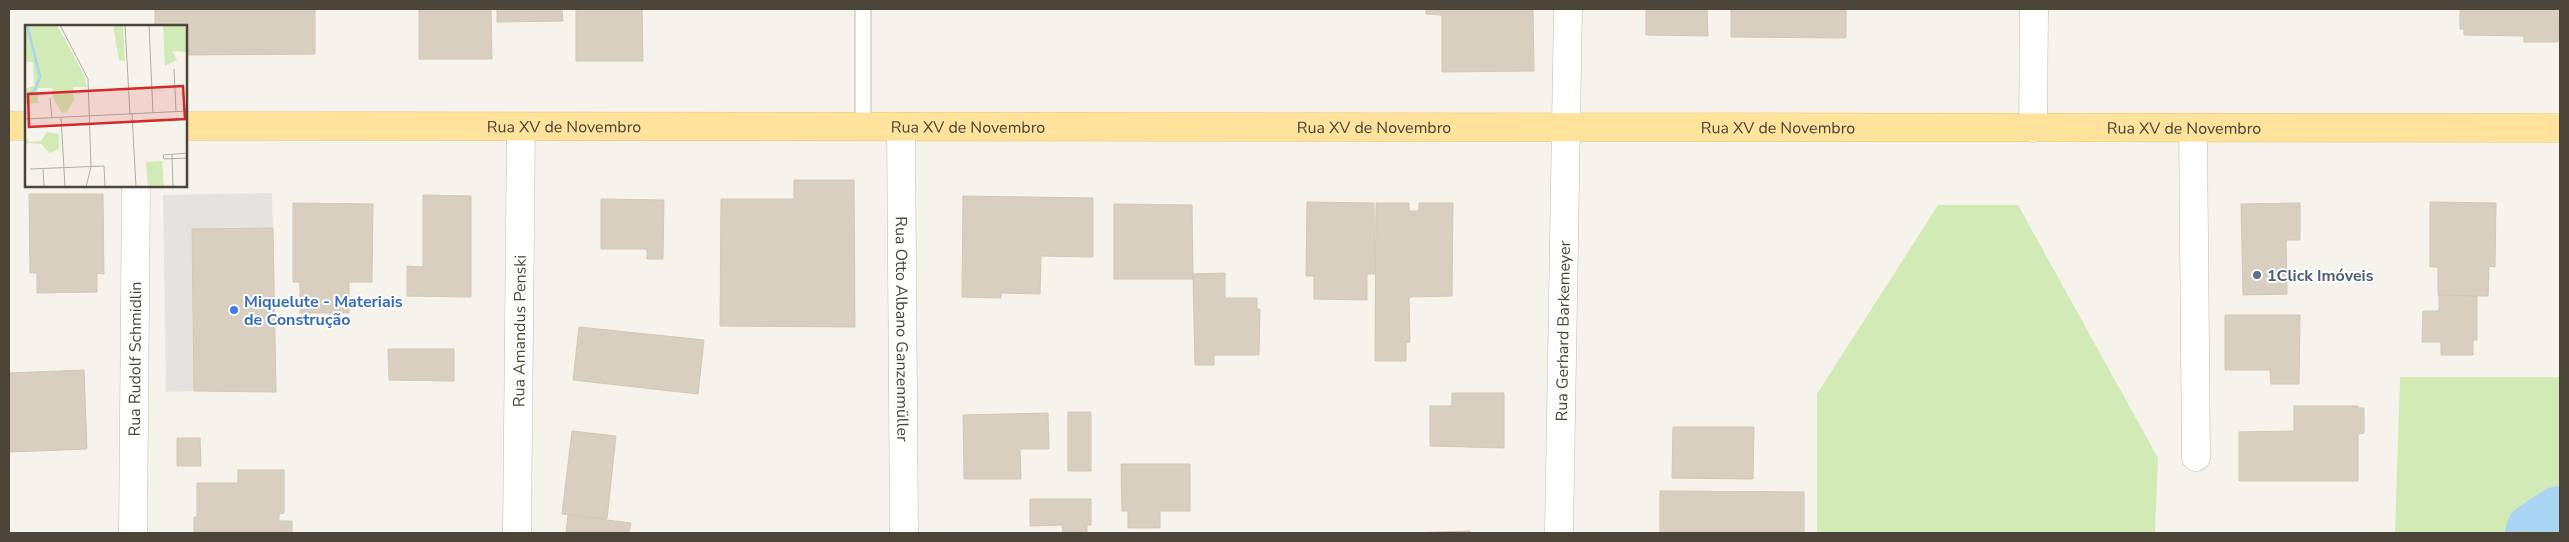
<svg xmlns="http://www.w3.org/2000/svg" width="2569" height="542" font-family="'Nunito Sans',sans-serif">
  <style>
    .green { fill: #d2eab5 }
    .parking { fill: #e5e3e0 }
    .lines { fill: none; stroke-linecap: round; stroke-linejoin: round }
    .river { stroke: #a9d4f2; stroke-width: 64 }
    .building { fill: #d8cfc1; stroke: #d3c7b4 }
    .service-casing { stroke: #c2bbae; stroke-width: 17 }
    .minor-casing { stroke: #c2bbae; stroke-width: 29 }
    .primary-casing { stroke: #e6c16a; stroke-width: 29 }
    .service { stroke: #fff; stroke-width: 15 }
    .minor { stroke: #fff; stroke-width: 28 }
    .primary { stroke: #ffe39c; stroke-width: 28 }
    .service-dot { fill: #5c6f8a; stroke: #fff; stroke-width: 2 }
    .shop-dot { fill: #3f7fe0; stroke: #fff; stroke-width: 2 }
    .labels { text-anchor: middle; stroke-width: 4; stroke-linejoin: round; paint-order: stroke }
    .street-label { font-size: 16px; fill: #4b4439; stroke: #fff }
    .service-label { font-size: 16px; font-weight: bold; fill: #4e5e75; stroke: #fff; text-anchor: start }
    .shop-label { font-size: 16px; font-weight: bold; fill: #366cbe; stroke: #fff; text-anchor: start }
    .inset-river { fill: none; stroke: #a9d4f2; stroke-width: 2.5 }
    .inset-road { fill: none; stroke: #b2ada4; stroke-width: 1 }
    .view { fill: #d62828; fill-opacity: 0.15; stroke: #d62828; stroke-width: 2.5 }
    .inset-edge { fill: none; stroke: #4b4439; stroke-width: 2.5 }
  </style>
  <rect width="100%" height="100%" fill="#f6f3ec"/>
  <path class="green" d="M1938 205H2018L2158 458 2155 533H1817V394Z
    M2400 377H2560V533H2395Z"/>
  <path class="parking" d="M272 193 273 228 192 229 194 391 166 392 163 195Z"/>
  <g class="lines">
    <path class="river" d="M2537 533 2560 518"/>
  </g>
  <path class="building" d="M155 9H315V54L186 55V26H155Z
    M419 9H491L492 59H419Z
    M497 9H562L563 21 497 22Z
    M576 9H642L643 61H576Z
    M1426 9H1533L1534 71 1442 72V15L1426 14Z
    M1646 9H1707L1708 36 1646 35Z
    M1731 9H1846V38L1731 37Z
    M2460 9H2560L2558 42H2524V36L2464 35V29H2460Z
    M794 180H854L855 327 720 326 721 199H794Z
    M29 194H103L104 274 97 273V292L37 293V273H30Z
    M423 195 471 196V297L407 296V266L423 267Z
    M963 196 1093 198V257L1041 256 1040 294 1001 293V298L962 297Z
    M601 199 664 200 663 259H647V249H601Z
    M1307 202 1374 203 1375 274H1367V300L1314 299V276H1306Z
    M2430 202 2496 203 2495 267 2489 266 2488 296 2438 295V267H2430Z
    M293 203 373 204 372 282H349V313H300V282H293Z
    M1376 203H1409V211H1419V203H1453L1452 296 1409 297 1410 342 1406 343V361H1375Z
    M2300 203V240H2286L2287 294 2243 295 2241 204Z
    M1114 204 1192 205 1193 279H1114Z
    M273 228 276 392 194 391 192 229Z
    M1225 273V298H1257V309H1260L1259 355H1214V365H1195L1193 274Z
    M2439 295 2477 296V340H2473V355H2441V342H2422L2423 311H2439Z
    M2225 315H2300L2299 384H2271L2270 370H2225Z
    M579 327 704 340 698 394 573 380Z
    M388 349H454V381L389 380Z
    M84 370 87 449 9 452V373Z
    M1452 393H1504V448L1430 446V406H1452Z
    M2294 406H2358V408H2364V433L2358 434V481H2239V432L2294 431Z
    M1068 412H1091V471H1068Z
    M1048 413 1049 449H1020L1021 479H964L963 415Z
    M1673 427H1754L1753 479 1672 478Z
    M572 431 616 436 607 519 562 514Z
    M177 438H200L201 466H177Z
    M1121 464H1190V511H1160V528H1128V511H1122Z
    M238 470H284V513L279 514V521H292V533H194V517H197V483H238Z
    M1660 491 1804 492V533H1660Z
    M1030 499H1091V525H1087V533H1063L1062 525 1030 526Z
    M568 515 631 523 629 533H566Z
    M1470 531V533H1410Z"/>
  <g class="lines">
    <g class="service-casing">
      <path id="service" d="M863 9V127"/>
    </g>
    <g class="minor-casing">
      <g id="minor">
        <path id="s1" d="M901 127 904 533"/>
        <path d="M2033 128 2034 9"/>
        <path d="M2193 128 2196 457"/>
        <path id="s2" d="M133 533 136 186"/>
        <path id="s3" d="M517 533 521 127"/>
        <path id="s4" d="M1559 533 1568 9"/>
      </g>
    </g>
    <g class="primary-casing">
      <g id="primary">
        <path d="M9 126H26"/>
        <path id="s5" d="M186 126 2560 128"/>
      </g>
    </g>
    <use href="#service" class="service"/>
    <use href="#minor" class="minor"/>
    <use href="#primary" class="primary"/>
  </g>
  <circle class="service-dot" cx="2257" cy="275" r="5"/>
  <circle class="shop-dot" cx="234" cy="310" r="5"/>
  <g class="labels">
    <g class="street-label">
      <text dy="6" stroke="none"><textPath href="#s5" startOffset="378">Rua XV de Novembro</textPath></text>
      <text dy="6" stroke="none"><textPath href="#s5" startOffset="782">Rua XV de Novembro</textPath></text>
      <text dy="6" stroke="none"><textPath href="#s5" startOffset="1188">Rua XV de Novembro</textPath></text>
      <text dy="6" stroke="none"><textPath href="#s5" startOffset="1592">Rua XV de Novembro</textPath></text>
      <text dy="6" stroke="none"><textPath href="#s5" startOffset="1998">Rua XV de Novembro</textPath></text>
      <text dy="6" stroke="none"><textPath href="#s3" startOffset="202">Rua Amandus Penski</textPath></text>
      <text dy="6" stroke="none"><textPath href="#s1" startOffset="202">Rua Otto Albano Ganzenmüller</textPath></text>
      <text dy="6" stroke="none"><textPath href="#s4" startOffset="202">Rua Gerhard Barkemeyer</textPath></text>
      <text dy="6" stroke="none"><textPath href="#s2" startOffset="174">Rua Rudolf Schmidlin</textPath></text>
    </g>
    <g class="service-label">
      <text x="2267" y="281">1Click Imóveis</text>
    </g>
    <g class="shop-label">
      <text x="244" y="307">Miquelute - Materiais<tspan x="244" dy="18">de Construção</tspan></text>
    </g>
  </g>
  <g transform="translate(25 25)">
    <rect width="162" height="162" fill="#f6f3ec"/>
    <path d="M0 0H32L60 52 62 62H48L49 75 42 87 37 88 28 73 27 63H13V78L0 79V64L9 61 8 37H0ZM88 0 98 1 100 36 94 35ZM138 0H163L162 27 147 26 152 35 140 41ZM22 107 34 109V124L24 128 16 119 3 118 0 122V112L5 117 16 116ZM137 136 139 162H123L121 137Z" fill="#d2eab5"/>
    <path class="inset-river" d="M0 72 10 65 15 52 2 0"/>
    <path class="inset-road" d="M35 0 63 54 66 142 61 162M100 0 105 89M124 0 128 88M149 44 151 86M25 73 27 93M107 89 111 162M36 92 40 162M0 94 163 86M163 128 138 130 139 134 163 133M147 129 148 162M5 144 79 141 80 162M18 144 19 162"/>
    <path class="view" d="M158 61 160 94 4 102 3 69Z"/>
    <rect width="162" height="162" class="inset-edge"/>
  </g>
  <rect width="2569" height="542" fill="none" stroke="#4b4439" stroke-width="20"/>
</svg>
